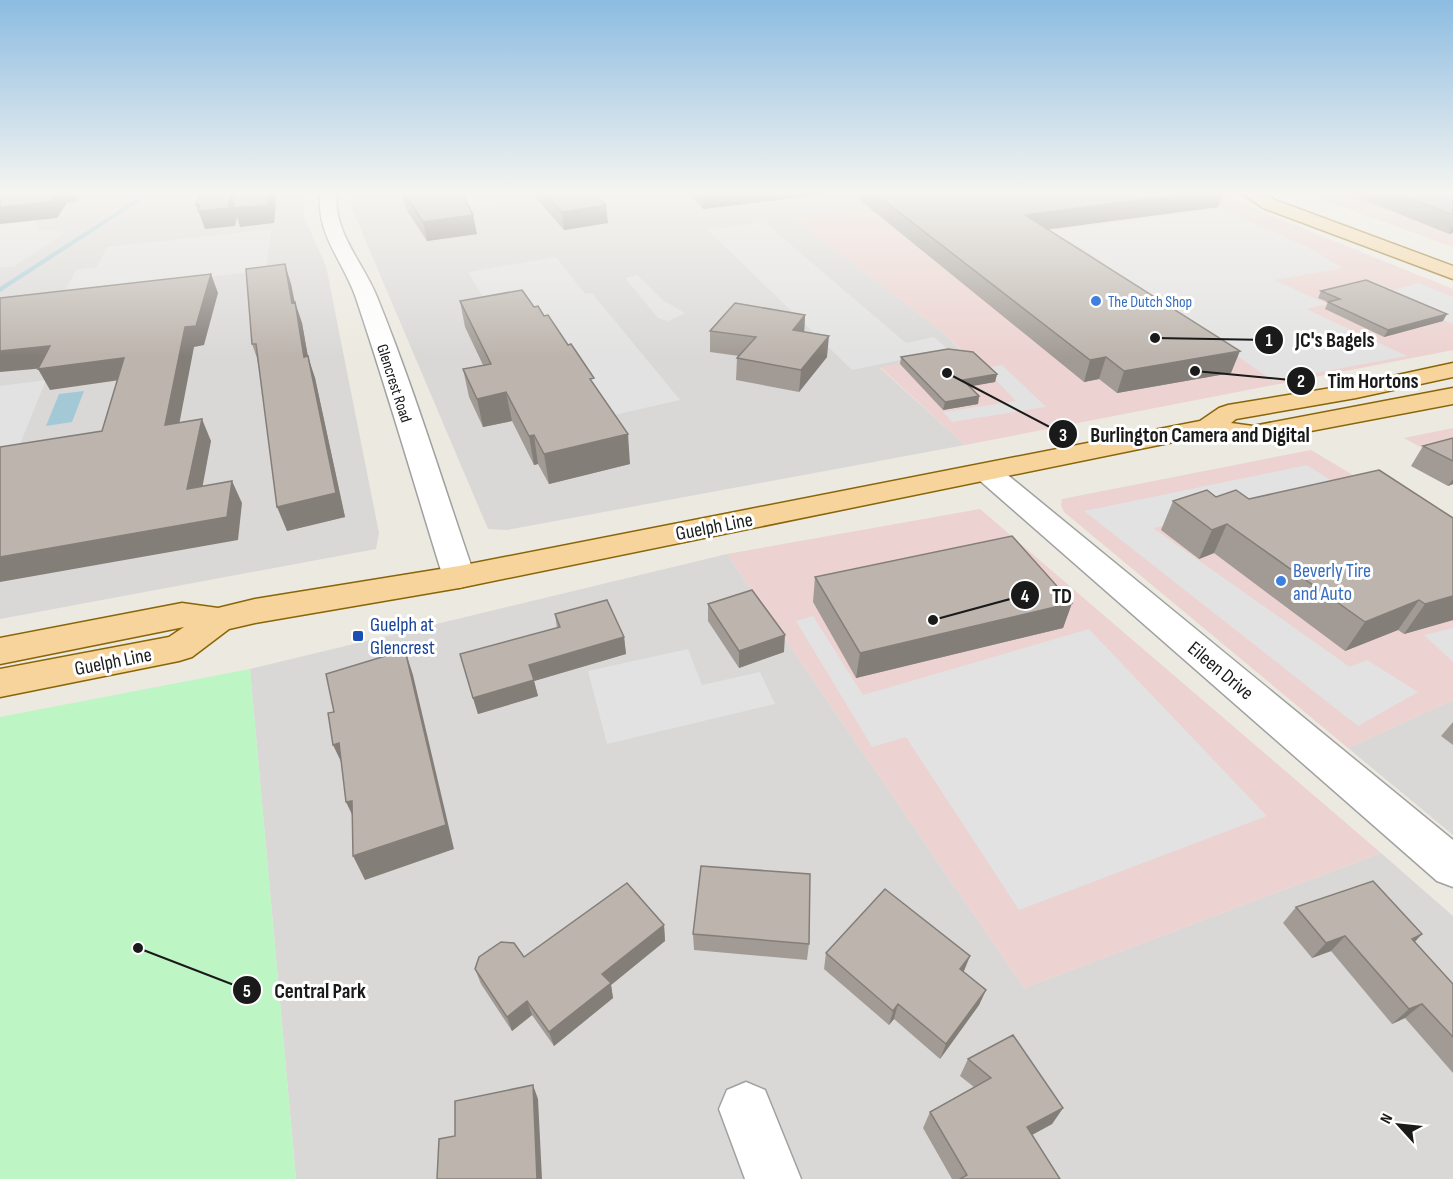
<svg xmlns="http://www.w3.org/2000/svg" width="1453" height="1179" font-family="'Sofia Sans Condensed',sans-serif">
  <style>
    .residential { fill: #d9d8d7 }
    .commercial { fill: #ecd2d0 }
    .park { fill: #bef5c5 }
    .parking { fill: #e2e2e2 }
    .water { fill: #a3c9d7 }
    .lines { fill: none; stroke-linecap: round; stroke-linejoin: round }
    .stream { fill: #a3c9d7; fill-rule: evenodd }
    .minor-casing { stroke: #a1a1a1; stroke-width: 3 }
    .major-casing { stroke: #896508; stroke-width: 3 }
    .minor { fill: #fff; fill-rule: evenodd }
    .major { fill: #f6d49b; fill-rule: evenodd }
    .wall { fill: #a29b95 }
    .shaded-wall { fill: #847e79 }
    .building { fill: #bcb4ad; stroke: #847e79; stroke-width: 1.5 }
    .shop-dot { fill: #3f7fe0; stroke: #fff; stroke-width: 2 }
    .transit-dot { fill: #1a4fb4; stroke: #fff; stroke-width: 2 }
    .labels { text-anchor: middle; stroke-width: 6; stroke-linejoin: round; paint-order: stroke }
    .far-shop-label { font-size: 16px; fill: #366cbe; stroke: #fff; text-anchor: start }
    .far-street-label { font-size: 16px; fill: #1a1a1a; stroke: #fff }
    .street-label { font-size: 20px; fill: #1a1a1a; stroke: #fff }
    .shop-label { font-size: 20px; fill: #366cbe; stroke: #fff; text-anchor: start }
    .transit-label { font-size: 20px; fill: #164399; stroke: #fff; text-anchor: start }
    .leader { fill: none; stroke: #1a1a1a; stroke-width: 2 }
    .callout-dot { fill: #1a1a1a; stroke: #fff; stroke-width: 2 }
    .mark-label { font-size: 18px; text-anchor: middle; font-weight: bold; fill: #fff }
    .callout-label { font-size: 21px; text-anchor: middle; font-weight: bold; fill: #1a1a1a; stroke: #fff; stroke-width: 6; stroke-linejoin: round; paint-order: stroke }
  </style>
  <rect width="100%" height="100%" fill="#ece9e0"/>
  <path class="residential" d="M0 192H306L303 215 326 266 379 533 376 549 0 619Z
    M352 192H1000L794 218 944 333 964 354 880 368 965 445 507 530 488 529 350 204Z
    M727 554 1024 988 1381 853 1453 916V1179H296L250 669Z
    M1453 700V835L1348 748Z"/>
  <path class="commercial" d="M1213 192 1453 289V350L965 445 880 367 964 353 944 333 794 218 941 199Z
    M1303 192H1453V247L1337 205Z
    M1453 428V465L1404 438Z
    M1311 450 1453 535V700L1348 748 1064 512 1061 505 1062 499Z
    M980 509 1381 853 1024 988 727 554Z"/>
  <path class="park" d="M250 669 296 1179H0V717Z"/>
  <path class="parking" d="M457 192H490L498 203 493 204 494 207 478 209 474 204 466 205Z
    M1221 208 1307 247 1343 268 1274 280 1327 304 1306 309 1407 356 1273 381 1082 248 1049 231Z
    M37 220 38 230 67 232 13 267H0V225Z
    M764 222 906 343 934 337 949 350 852 370 708 230Z
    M271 229 266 270 63 294 76 270 97 267 107 247Z
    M556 257 585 294 592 293 680 400 605 417 497 320 468 272Z
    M637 275 664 301 685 313 668 321 658 318 625 278Z
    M1368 280 1394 290 1419 283 1453 297V324L1359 284Z
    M1002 365 1046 407 952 422 943 412 1016 401 984 368Z
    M46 380 18 449 0 452V386Z
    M1307 465 1357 497 1221 511 1153 528 1350 667 1367 660 1418 692 1358 726 1084 511Z
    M813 616 863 695 1089 629 1267 816 1019 910 906 737 872 747 796 621Z
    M1453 628V662L1424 635Z
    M688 649 702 685 760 672 775 704 607 744 588 671Z"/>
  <path class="water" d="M84 391 72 422 46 426 59 394Z"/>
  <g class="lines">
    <path class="stream" d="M147 192H154L0 292V287Z"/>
    <g class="minor-casing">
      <path id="minor" d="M321 192H337C332 231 363 262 377 297 414 388 443 484 475 577L470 585 459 588 448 585 443 577C414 484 387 390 356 298 344 262 314 232 321 192Z
        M988 465 998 467 1453 840V887L1437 881 978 479 974 473 978 467Z
        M746 1082 765 1090 801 1179H745L719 1109 727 1090Z"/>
    </g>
    <g class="major-casing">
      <path id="major" d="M1240 192H1261L1275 200 1453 266V279L1263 208Z
        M1453 363V377L1356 398 1236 419 1231 423 1253 426 1453 388V404L1253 442 1208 435 459 588 255 623 229 629 192 657 179 661 0 697V669L169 637 184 627 0 664V638L182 603 218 608 255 599 459 566 1200 421 1219 408 1228 405 1356 384Z"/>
    </g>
    <use href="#minor" class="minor"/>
    <use href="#major" class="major"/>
  </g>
  <path class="wall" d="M400 192H461L477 234 427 241 408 212Z
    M533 192H592L608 223 564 230 534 196Z
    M687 192H840L703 209Z
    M850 192H1223L1218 207 1048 229 1231 373 1117 393 1099 379 1084 382Z
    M1344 192H1453V233L1449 234Z
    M291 284 295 303 302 323 308 357 315 378 345 517 287 531 257 358 252 344Z
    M1321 291 1443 321 1384 337 1325 309 1328 302 1318 298Z
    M460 301 534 307 595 386 630 464 549 484 538 464 534 465 512 421 483 427 469 397 463 369 483 365 465 327Z
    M805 315 804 331 827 357 799 392 736 380 737 358 739 356 710 352V331Z
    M901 357 997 374 995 382 969 386 979 396 978 404 943 410 900 364Z
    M1453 438V484L1448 486 1411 466 1423 446Z
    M1216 497 1249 499 1453 620 1404 634 1398 630 1345 651 1214 553 1199 559 1161 530 1173 501Z
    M815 577 1072 603 1063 628 856 678 813 602Z
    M708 604 784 652 739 668 708 621Z
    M555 614 624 637 626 654 534 681 538 696 478 714 460 654 557 628Z
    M1453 722V745L1441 736Z
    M1296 907 1422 934 1415 942 1453 984V1073L1405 1018 1392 1024 1331 951 1312 958 1283 923Z
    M664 925 665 941 611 985 613 998 554 1046 532 1015 512 1031 481 984 475 969 524 957Z
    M693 934 809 944 807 960 694 950Z
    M826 953 964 972 986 990 979 1005 940 1059 894 1019 889 1025 824 969Z
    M968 1059 1063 1108 1052 1124 1032 1135 1060 1179H952L923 1128 930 1112 974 1087 960 1076Z"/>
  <path class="shaded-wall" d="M56 192H92L82 193 77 202 67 203 57 218 0 224V207Z
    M277 192 274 223 240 227 237 217 235 226 205 229 196 205 232 193Z
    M703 192H840L703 209Z
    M1200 192H1223L1218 207 1021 233 1025 215Z
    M606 205 608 223 564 230 562 212Z
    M473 215 477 234 427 241 423 222Z
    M1453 226V233L1449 234Z
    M285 264 291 284 296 310 295 302 302 323 308 357 315 378 345 517 287 531 277 507 304 357Z
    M211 274 218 293 204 345 194 347 175 446 165 425 185 327Z
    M1447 314 1443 321 1384 337 1388 330Z
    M805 315 804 336 793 330Z
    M829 336 827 357 799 392 801 370Z
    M50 346 124 358 134 378 50 390 38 369 57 367 0 372V351Z
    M1240 351 1231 373 1117 393 1124 371Z
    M1106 357 1099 379 1084 382 1090 360Z
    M997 374 995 382 962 388 963 380Z
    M506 392 512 421 483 427 477 399Z
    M979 396 978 404 943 410 945 402Z
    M202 419 211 441 198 511 187 489Z
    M628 434 630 464 549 484 544 454Z
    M534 435 538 464 534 465 529 436Z
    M1453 479V484L1448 486Z
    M232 481 242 503 238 540 0 582V557Z
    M1227 524 1214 553 1199 559 1212 530Z
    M1453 596V620L1404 634 1425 604Z
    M1419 600 1398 630 1345 651 1365 622Z
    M1072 603 1063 628 856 678 860 653Z
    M785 635 784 652 739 668V651Z
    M624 637 626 654 534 681 538 696 478 714 473 698 529 665Z
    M405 650 413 675 454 849 365 880 353 856Z
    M339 743 345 770 333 745Z
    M352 801 358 827 346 802Z
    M664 925 665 941 611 985 613 998 554 1046 549 1032 602 974Z
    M1422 934 1406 950 1412 939Z
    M1345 936 1331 951 1312 958 1326 943Z
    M970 956 964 971 954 984 960 969Z
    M986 990 979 1005 940 1059 946 1044Z
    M527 1001 532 1015 512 1031 507 1017Z
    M898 1004 894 1019 889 1025 893 1011Z
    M1422 1004 1405 1018 1392 1024 1409 1009Z
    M533 1085 538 1099 542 1179H537Z
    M1063 1108 1052 1124 1017 1143 1027 1127Z"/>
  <path class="building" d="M0 192H56L50 202 0 207Z
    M200 192H269L268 205 234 208 232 193 228 208 198 211 200 204 196 205Z
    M404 192H461L473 215 423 222Z
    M544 192H592L606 205 562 212Z
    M873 192H1200L1025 215 1240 351 1124 371 1106 357 1090 360Z
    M1393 192H1453V215Z
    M285 264 292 303 295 302 304 357 308 356 336 493 277 507 256 344H252L246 269Z
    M211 274 196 326 185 327 165 425 202 419 187 489 232 481 227 517 0 557V447L102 431 124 358 38 369 50 346 0 351V298Z
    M1366 280 1447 314 1388 330 1328 302 1340 299 1321 291Z
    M522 290 534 307 538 306 544 316 548 315 568 345 571 344 594 378 590 379 628 434 544 454 534 435 529 436 506 392 477 399 463 369 491 364 460 301Z
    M735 303 805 315 793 330 829 336 801 370 737 358 756 337 710 331Z
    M948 349 973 352 997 374 963 380 979 396 945 402 901 357Z
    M1453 438V461L1423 446Z
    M1379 470 1453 518V596L1425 604 1419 600 1365 622 1227 524 1212 530 1173 501 1207 490 1216 497 1236 490 1249 499Z
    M1012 536 1072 603 860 653 815 577Z
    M752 590 785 635 739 651 708 604Z
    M607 600 624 637 529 665 534 680 473 698 460 654 560 627 555 614Z
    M405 650 446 825 353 856 352 801 346 802 339 743 333 745 328 713 334 712 326 674Z
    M701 866 810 874 809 944 693 934Z
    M1373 881 1422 934 1412 939 1453 984V1037L1422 1004 1409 1009 1345 936 1326 943 1296 907Z
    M627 883 664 925 602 974 611 983 549 1032 527 1001 507 1017 475 969 479 957 501 942 514 943 524 957Z
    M885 889 970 956 960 969 986 990 946 1044 898 1004 893 1011 826 953Z
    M1013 1035 1063 1108 1027 1127 1060 1179H960L967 1175 930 1112 991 1078 968 1059Z
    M533 1085 537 1179H437L439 1139 455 1136V1101Z"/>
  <linearGradient id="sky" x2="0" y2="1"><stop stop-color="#8cbce1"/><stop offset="0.54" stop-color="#f6f5f1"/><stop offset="1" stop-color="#f6f5f1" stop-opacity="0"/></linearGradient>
  <rect width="1453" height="357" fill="url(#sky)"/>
  <g class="shop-dot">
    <circle cx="1096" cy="301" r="6"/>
    <circle cx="1281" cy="581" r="6"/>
  </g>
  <rect class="transit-dot" x="352" y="630" width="12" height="12" rx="3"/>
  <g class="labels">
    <g class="far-shop-label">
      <text x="1108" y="307">The Dutch Shop</text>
    </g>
    <g class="far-street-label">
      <text transform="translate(395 383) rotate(72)" y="6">Glencrest Road</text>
    </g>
    <g class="street-label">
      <text transform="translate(714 526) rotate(-11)" y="7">Guelph Line</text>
      <text transform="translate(113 661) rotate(-11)" y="7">Guelph Line</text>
      <text transform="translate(1221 670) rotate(40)" y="7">Eileen Drive</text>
    </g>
    <g class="shop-label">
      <text x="1293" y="577">Beverly Tire<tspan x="1293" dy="23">and Auto</tspan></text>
    </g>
    <g class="transit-label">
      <text x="370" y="631">Guelph at<tspan x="370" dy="23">Glencrest</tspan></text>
    </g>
  </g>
  <path class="leader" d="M1155 338L1269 340M1195 371L1301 381M947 373L1063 434M933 620L1025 595M138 948L247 990"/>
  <g class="callout-dot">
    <circle cx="1155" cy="338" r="6"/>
    <circle cx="1195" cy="371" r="6"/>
    <circle cx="947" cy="373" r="6"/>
    <circle cx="933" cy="620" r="6"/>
    <circle cx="138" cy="948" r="6"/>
    <circle cx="1269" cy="340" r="15"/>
    <circle cx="1301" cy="381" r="15"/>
    <circle cx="1063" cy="434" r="15"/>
    <circle cx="1025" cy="595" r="15"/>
    <circle cx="247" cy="990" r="15"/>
  </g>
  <g class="mark-label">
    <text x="1269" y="346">1</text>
    <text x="1301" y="387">2</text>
    <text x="1063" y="441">3</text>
    <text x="1025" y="602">4</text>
    <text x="247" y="997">5</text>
  </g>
  <g class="callout-label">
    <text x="1335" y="347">JC's Bagels</text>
    <text x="1373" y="388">Tim Hortons</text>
    <text x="1200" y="442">Burlington Camera and Digital</text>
    <text x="1062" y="603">TD</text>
    <text x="320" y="998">Central Park</text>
  </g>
  <g transform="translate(1399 1125) rotate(297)" stroke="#ffffff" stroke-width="4.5" paint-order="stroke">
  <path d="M0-4.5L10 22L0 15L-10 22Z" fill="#1a1a1a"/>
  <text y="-9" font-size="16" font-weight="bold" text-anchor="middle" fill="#1a1a1a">N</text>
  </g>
</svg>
